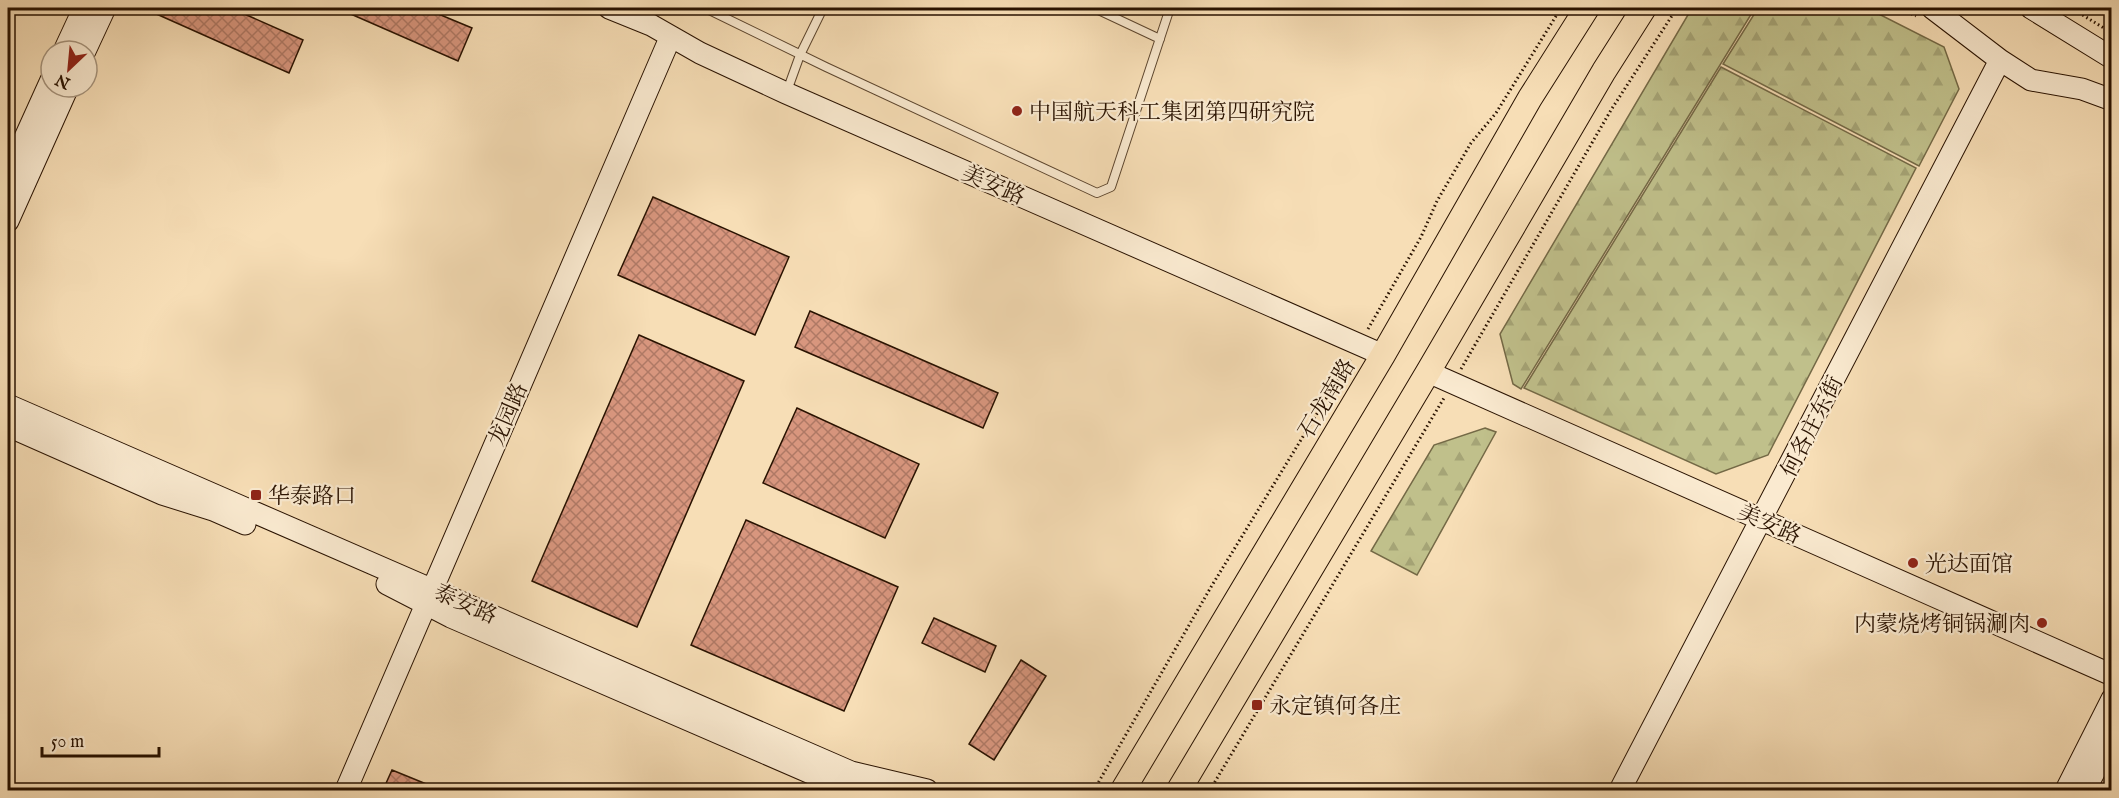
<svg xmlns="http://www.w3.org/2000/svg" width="2119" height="798" font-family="'IM FELL English','Noto Serif SC',serif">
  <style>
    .forest { fill: url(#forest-firs); stroke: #746946; stroke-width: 1.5 }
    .building { fill: url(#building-cross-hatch); stroke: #291200; stroke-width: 1.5 }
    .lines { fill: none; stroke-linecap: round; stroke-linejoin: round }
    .lane-casing { stroke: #5c452e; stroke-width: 10 }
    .secondary-casing { stroke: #291200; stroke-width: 23 }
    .primary-casing { stroke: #291200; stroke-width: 26 }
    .path { stroke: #291200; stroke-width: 3; stroke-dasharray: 1.5 3; stroke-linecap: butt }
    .lane { stroke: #faead0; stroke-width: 8 }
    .secondary { stroke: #faead0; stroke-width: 21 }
    .primary { stroke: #f7deb6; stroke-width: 24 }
    .poi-dot { fill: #8f2418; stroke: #faead0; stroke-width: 2 }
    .labels { text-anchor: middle; stroke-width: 4.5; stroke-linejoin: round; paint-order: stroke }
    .poi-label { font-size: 22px; fill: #291200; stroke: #faead0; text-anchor: start }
    .street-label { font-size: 22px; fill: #291200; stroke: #faead0 }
  </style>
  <defs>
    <pattern id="forest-firs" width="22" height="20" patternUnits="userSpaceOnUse" patternTransform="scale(1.5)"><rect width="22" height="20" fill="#c0c08b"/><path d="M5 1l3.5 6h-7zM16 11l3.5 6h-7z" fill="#a5a476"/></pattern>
    <pattern id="building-cross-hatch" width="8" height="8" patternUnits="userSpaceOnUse" patternTransform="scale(1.5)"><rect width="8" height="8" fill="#d8967e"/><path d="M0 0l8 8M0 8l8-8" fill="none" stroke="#af7965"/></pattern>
  </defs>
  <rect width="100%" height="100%" fill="#f7deb6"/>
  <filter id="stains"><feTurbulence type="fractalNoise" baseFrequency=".00333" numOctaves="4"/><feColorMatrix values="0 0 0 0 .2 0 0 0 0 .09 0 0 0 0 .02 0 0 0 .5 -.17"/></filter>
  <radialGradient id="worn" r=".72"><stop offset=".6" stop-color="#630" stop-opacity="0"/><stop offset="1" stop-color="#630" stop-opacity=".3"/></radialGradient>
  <path class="forest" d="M1692 8H1755L1521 389 1513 384 1500 334Z
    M1758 8H1867L1944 47 1959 89 1919 166 1723 64Z
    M1721 67 1916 168 1768 455 1716 474 1524 388Z
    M1485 428 1496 432 1417 575 1371 551 1434 445Z"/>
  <path class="building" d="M143 8H231L303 40 289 73Z
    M337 8H424L472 28 458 61Z
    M653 197 789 257 755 335 618 275Z
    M810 311 998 393 983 428 795 347Z
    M639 335 744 381 637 627 532 581Z
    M797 408 919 464 885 538 763 483Z
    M746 520 898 587 844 711 691 645Z
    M934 618 996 646 985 672 922 643Z
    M1021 660 1046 676 994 760 969 744Z
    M392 770 441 790H383Z"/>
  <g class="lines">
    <g class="lane-casing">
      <path id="lane" d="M705 8 826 67 1097 193 1111 187 1170 8
        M1094 8 1160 39
        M787 91 800 55 823 8"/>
    </g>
    <g class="secondary-casing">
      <path id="secondary" d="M609 8 651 25 700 53 786 93 1383 355
        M1932 8 2000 60 2031 80 2082 89 2112 100
        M2031 8 2112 58
        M64 51 84 8
        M85 51 105 8
        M8 175 51 80
        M8 221 68 87
        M1428 372 2112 675
        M8 405 851 772 927 790
        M8 426 162 494 213 510 245 524
        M387 584 451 617 850 790
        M346 790 670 38
        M1620 790 2000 60
        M2066 790 2112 699
        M2085 790 2112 738"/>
    </g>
    <g class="primary-casing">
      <path id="primary" d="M1123 790 1383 355 1530 98 1587 8
        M1179 790 1428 372 1604 71 1644 8"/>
    </g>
    <path class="path" d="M1899 8 1916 16
      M2071 8 2112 33
      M1368 329 1421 237 1437 201 1471 143 1496 113 1561 8
      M1461 369 1611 110 1677 8
      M1094 790 1211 587 1351 358
      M1210 790 1444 398"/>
    <use href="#lane" class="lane"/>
    <use href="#secondary" class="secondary"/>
    <use href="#primary" class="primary"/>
  </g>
  <g class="poi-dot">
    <circle cx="1017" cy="111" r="6"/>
    <rect x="250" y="489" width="12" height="12" rx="3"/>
    <circle cx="1913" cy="563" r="6"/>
    <circle cx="2042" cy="623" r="6"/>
    <rect x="1251" y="699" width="12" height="12" rx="3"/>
  </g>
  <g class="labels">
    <g class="poi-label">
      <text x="1029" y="119">中国航天科工集团第四研究院</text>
      <text x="268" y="503">华泰路口</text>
      <text x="1925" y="571">光达面馆</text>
      <text x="2030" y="631" text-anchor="end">内蒙烧烤铜锅涮肉</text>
      <text x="1269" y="713">永定镇何各庄</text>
    </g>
    <g class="street-label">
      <text transform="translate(994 184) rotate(24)" y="8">美安路</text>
      <text transform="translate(1326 398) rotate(-59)" y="8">石龙南路</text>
      <text transform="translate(507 414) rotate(-67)" y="8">龙园路</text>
      <text transform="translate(1811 426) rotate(-63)" y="8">何各庄东街</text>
      <text transform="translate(1770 523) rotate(24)" y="8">美安路</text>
      <text transform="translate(466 603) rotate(24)" y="8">泰安路</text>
    </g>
  </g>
  <rect width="2119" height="798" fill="none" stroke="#f7deb6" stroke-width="30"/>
  <rect x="9" y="9" width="2101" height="780" fill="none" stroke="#291200" stroke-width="3"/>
  <rect x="15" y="15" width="2089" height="768" fill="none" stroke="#291200" stroke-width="1.5"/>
  <g transform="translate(69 69) rotate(206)"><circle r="28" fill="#faead0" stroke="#a6947d" stroke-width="1.5"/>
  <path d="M0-4.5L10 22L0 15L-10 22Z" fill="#8f2418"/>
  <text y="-9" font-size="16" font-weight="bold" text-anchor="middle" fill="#291200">N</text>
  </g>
  <path d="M42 747v9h117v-9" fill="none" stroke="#291200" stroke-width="3"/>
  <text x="51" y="747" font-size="18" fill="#291200" stroke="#faead0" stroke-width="4.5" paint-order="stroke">50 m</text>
  <rect width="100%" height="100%" filter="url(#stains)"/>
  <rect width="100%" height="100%" fill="url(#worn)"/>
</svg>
